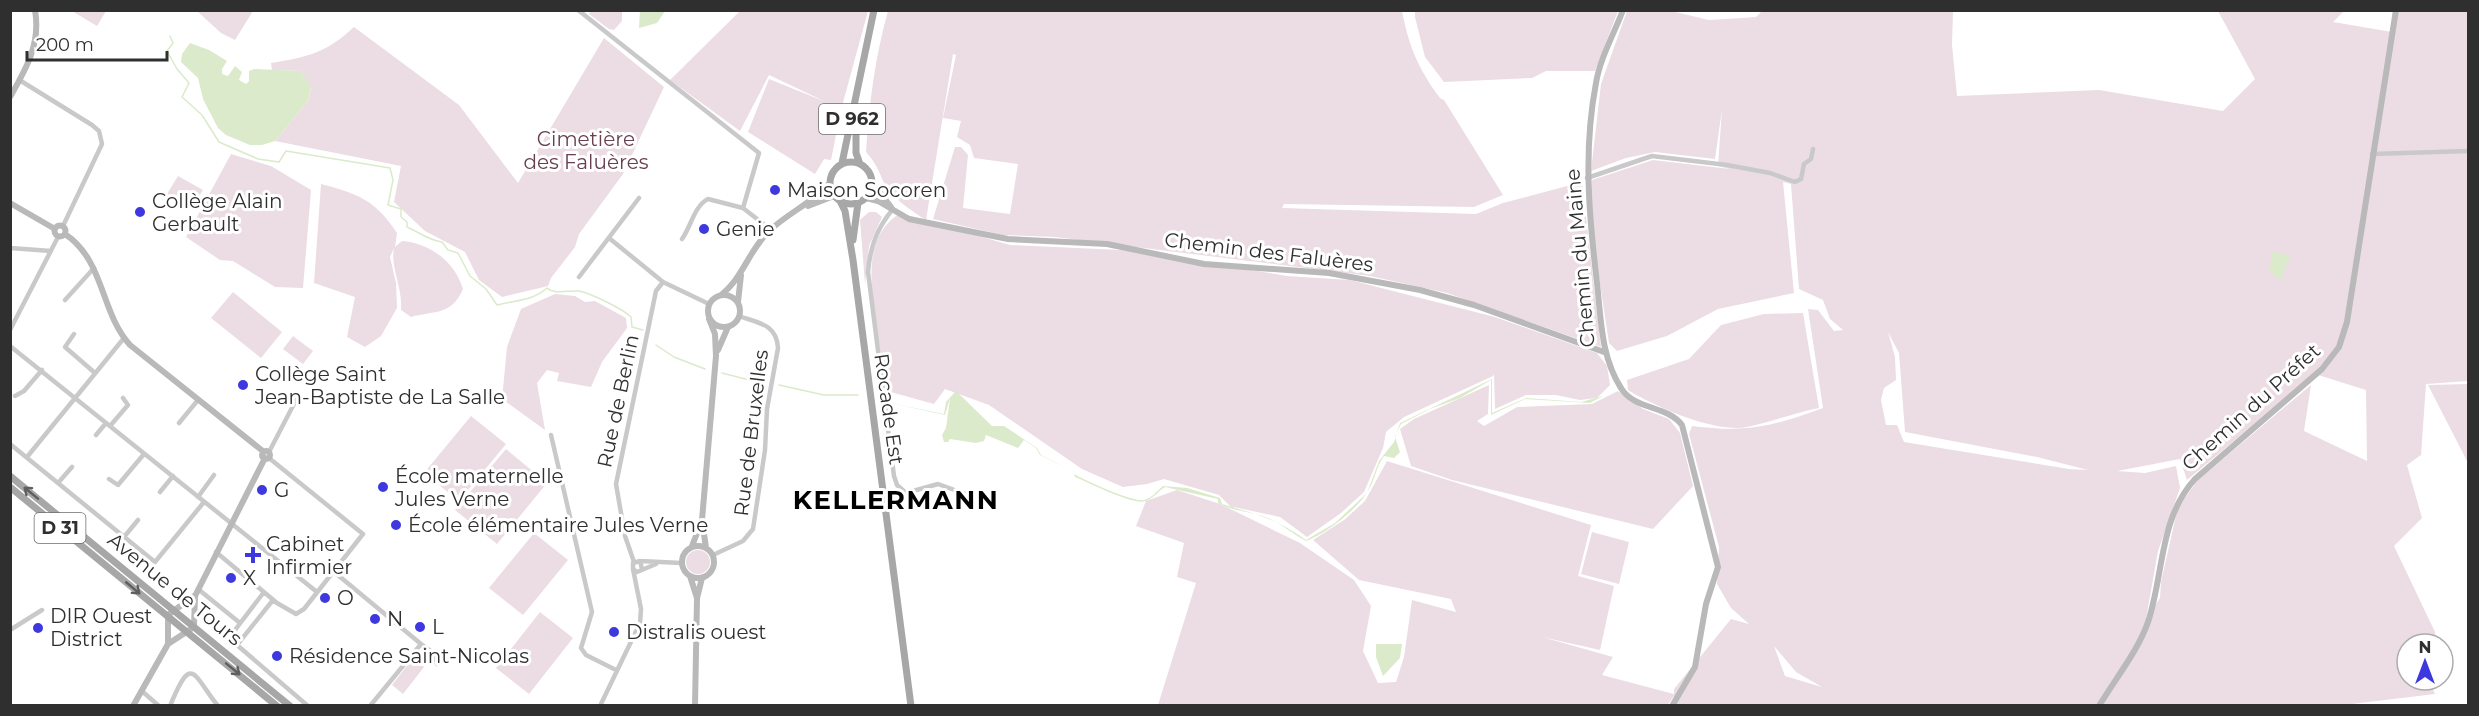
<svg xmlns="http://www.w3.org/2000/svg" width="2479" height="716" font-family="Montserrat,sans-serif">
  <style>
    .green { fill: #ebdde3; fill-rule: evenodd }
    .water { fill: #dbeaca }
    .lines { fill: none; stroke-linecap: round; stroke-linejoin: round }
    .stream { stroke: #dbeaca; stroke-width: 1.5 }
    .street { stroke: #c9c9c9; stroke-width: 4.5 }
    .secondary { stroke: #b9b9b9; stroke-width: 6 }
    .primary { stroke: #a7a7a7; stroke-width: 7 }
    .oneway { stroke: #5f5f5f }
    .poi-dot { fill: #3e39de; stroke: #fff; stroke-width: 2 }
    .labels { text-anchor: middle; stroke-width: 6; stroke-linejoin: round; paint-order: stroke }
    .shield { fill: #fff; stroke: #6d6d6d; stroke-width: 1.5 }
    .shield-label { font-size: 18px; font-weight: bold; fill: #2f2f2f }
    .park-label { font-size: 20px; fill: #693e4e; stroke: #fff }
    .poi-label { font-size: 20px; fill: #2f2f2f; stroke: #fff; text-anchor: start }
    .street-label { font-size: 20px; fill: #2f2f2f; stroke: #fff }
    .district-label { font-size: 26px; font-weight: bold; letter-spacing: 1.5px; fill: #000; stroke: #fff }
  </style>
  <rect width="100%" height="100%" fill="#fff"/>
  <path class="green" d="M591 10 622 11V21L614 30 609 29 589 14Z
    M1763 10 1953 11 1952 45 1957 96 2099 90 2223 111 2255 79 2218 11H2344L2333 22 2392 32 2396 11H2468V381L2426 384 2421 455 2407 465 2422 518 2394 546 2435 632 2436 644H2407V680H2429L2435 694 2335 706H1674V696L1667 706 1158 705 1196 583 1177 577 1184 543 1136 526 1146 501 1177 490 1220 504 1300 543 1354 580 1371 606 1363 651 1378 683 1396 682 1404 657 1412 600 1456 612 1451 599 1359 580 1313 540 1344 520 1365 501 1387 461 1591 525 1578 576 1614 586 1600 650 1542 637 1613 657 1602 675 1674 694V689L1731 619 1749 624 1731 608 1717 584 1719 547 1689 434 1692 426C1748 433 1770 427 1823 408L1808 309 1818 310 1834 331 1843 330 1830 319 1823 300 1799 289 1791 184 1783 182 1794 293 1718 309 1667 336 1617 351 1609 343 1589 211 1592 180 1653 160 1730 169 1718 166 1722 109 1715 159 1655 152 1626 158 1591 171 1601 84 1627 11H1671L1709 20 1756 17ZM1888 332 1899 353 1905 432 2037 457 2088 470 2069 469 1904 442 1897 425H1886L1881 400 1884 388 1896 380 1895 357ZM2315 374 2366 390 2367 461 2304 431 2311 385 2198 480 2178 507 2161 582 2160 598 2146 619 2158 551 2180 488 2176 466 2145 473 2117 471 2180 459 2187 480ZM1774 646 1796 672 1822 687 1785 676Z
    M72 11H106L97 26Z
    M197 11H253L235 40 221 33Z
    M740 11H868L841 110 831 160 824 159 815 174 748 132 769 79 826 102 769 75 740 131 670 80Z
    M888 11H1402C1409 47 1418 68 1440 98L1444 100 1503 195 1474 207 1284 204 1282 208 1476 214 1503 203 1582 182 1601 347 1447 293 1370 276 1055 237 1003 235 933 219 955 147H961L968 155 963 208 1010 214 1018 164 974 158 970 145 957 137 961 121 943 118 956 55 953 54 926 220C910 210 892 198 883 181 878 169 875 162 866 152 869 104 875 57 888 11Z
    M1415 11V10L1618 11 1595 71H1546L1532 78 1444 82 1425 57 1415 17Z
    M354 27 459 105 518 183 604 38 664 87 623 174 579 234 575 247 551 278 548 286 502 297 479 280 465 252 425 231 394 202 401 166 275 141 308 101 311 88 301 71 272 70 271 63C308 57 326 53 354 27Z
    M231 154 271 166 311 190 303 288 275 287 233 261 220 260 186 237Z
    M178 176 203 190 192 208 167 194Z
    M321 184C359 194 375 200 397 233L395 247 402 241C430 243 455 262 463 289 451 316 436 310 411 317L401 310C403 288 390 267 394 248L390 257 396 283 397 308 381 336 365 347 347 337 355 297 314 283Z
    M869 212H876L882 217 869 246 865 284 860 220Z
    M900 213 1010 245 1143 251 1287 276 1350 280 1495 317 1597 353 1607 366 1610 385 1597 398 1580 400 1556 395H1526L1495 409 1494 374 1493 376 1404 417 1386 432 1383 448 1364 492 1341 513 1307 537 1280 517 1234 507 1233 509 1219 495 1164 479 1147 484 1123 487 1082 469 989 405 945 389 934 404 887 391C882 354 864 280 875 246 879 232 888 221 900 213Z
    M233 292 282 332 261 358 211 318Z
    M555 294 575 296 585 302 595 301 626 318 627 328 602 362 591 387 557 381 559 373 547 370 537 383 545 430 502 399 507 347 521 309Z
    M1803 313 1819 408C1794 413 1771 422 1747 427 1714 433 1656 407 1628 390L1627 380 1689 359 1721 325 1764 314Z
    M293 336 313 351 303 364 283 349Z
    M2468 384V463L2428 385Z
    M1489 385 1488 414 1477 421 1484 426 1517 407 1592 404 1618 391 1643 409 1669 419 1680 433 1693 486 1653 529 1452 480 1411 466 1400 429 1414 419Z
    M471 416 506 444 459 501 424 473Z
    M506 449 547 483 497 544 455 510Z
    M1592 532 1629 542 1619 584 1581 574Z
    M534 533 568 560 523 615 489 588Z
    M686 562a12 12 0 1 1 24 0a12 12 0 1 1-24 0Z
    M540 612 573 638 529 694 496 668Z
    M413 658 424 667 403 694 392 685Z"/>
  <path class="water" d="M640 10H665V11L657 23 639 28Z
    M190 43 209 50 227 61 222 69V74L228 76 235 66 242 72 239 80 246 84 249 81V71L254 69 301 71 311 87 308 101 275 141 262 145H250L226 135 218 128 203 99 198 78 181 62 182 54Z
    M2273 251 2290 256 2280 281 2269 270Z
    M1492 379V413L1526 398 1581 402 1603 396 1590 403 1525 399 1491 415V380L1460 398 1430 409 1401 424 1395 437 1400 452 1394 458 1384 456C1376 467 1375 480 1368 491 1358 509 1324 535 1306 541 1293 534 1283 525 1270 519 1253 511 1234 512 1218 503V499L1165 487C1158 491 1154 498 1146 501 1134 506 1090 483 1075 477L1074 474C1084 480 1134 503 1144 500 1152 498 1157 491 1163 486L1187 488 1220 498 1222 504C1256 514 1277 519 1306 540L1335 523 1367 493 1379 461 1394 442 1400 423Z
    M956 391 992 426H1004L1037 448 1041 455 1073 471 1040 455 1036 448 1024 440 1018 448 986 435 984 441 976 443 950 439 948 442H944L942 435 946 428 950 398 945 415 890 403 944 414 946 402Z
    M1376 644H1402L1400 658 1383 676 1376 657Z"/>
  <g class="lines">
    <path class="stream" d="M170 36 173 43 167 51 177 69 189 83 182 97 202 115 219 142 258 159 279 162 286 151 390 168 393 180 388 205 401 209V217L407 222V227C421 233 428 240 442 242L448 250 458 253 470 276 486 289 497 305C515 300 533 301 547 288 555 295 569 290 579 291 590 293 623 309 631 317L632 327 643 330
      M656 345 674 357 705 369
      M722 373 765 384
      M779 385 824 395H858"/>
    <path class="street" d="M578 10 759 153 743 208
      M21 81 92 125 99 131 102 144 63 226
      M2372 154 2468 151
      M1587 178 1652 156 1727 165 1770 173 1795 182 1801 179 1804 164 1811 159 1813 149
      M893 209C877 228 870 247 868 272L894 476 897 485 906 493 938 484 971 496
      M609 238 663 282 709 304
      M682 239C691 227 694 206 708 199L743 208 770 229
      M10 248 51 251
      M579 277 639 198
      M65 300 94 268
      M10 330 58 237
      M74 334 65 347 95 373
      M10 346 317 592
      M15 396 24 391 42 370
      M179 423 198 400
      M110 426 128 405 123 398
      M96 435 106 423
      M551 435 592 612 581 648 586 655 616 670
      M10 444 155 562 204 502
      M269 452 296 400
      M27 457 124 338
      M109 479 118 485 144 454
      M58 483 72 467
      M160 492 173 476
      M198 497 214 475
      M124 537 138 520
      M216 552 277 603 296 614 304 609 363 534 269 458
      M713 555 743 541 753 529 765 450 767 409 778 348C777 324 758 323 739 316
      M640 561 681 563
      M634 562 625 536 616 484 656 291 663 282
      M642 569 640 561 633 563V569L637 572 656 564
      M333 571 421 644 370 706
      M198 589 240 623
      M264 592 235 630 237 645 308 706
      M10 630 42 610
      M421 644 435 654 437 664
      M237 645 273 600
      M143 692 159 706
      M170 706C192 652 193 675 218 706
      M600 706 640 623 641 609 633 569"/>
    <path class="secondary" d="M1623 10C1614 34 1600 58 1596 83 1583 151 1589 216 1597 283 1601 319 1601 357 1621 388 1634 410 1667 405 1682 425L1718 567 1706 604 1695 667 1672 706
      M10 97C26 69 41 44 35 10
      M872 182 891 207
      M866 198 878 201 909 219 1008 239 1107 244 1204 264 1329 273 1420 290 1474 305 1604 352
      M10 203 55 229
      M808 206 834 196
      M54.5 231a5.5 5.5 0 1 1 11 0a5.5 5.5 0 1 1-11 0Z
      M65 234C105 261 100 312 130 345L264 452
      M708 311a16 16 0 1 1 32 0a16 16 0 1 1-32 0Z
      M721 295C743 278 749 250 769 231 788 213 812 203 829 184
      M738 302 741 275
      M718 350 728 327
      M262 455a4 4 0 1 1 8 0a4 4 0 1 1-8 0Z
      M682 562a16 16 0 1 1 32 0a16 16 0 1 1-32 0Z
      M692 546 701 523
      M706 548 702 520 716 356 715 334 709 319
      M690 576 697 598
      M168 644 194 627 195 596 265 458
      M133 706 168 644V615L194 596
      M695 706 697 598 702 578
      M2099 706C2115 679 2138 651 2148 622 2164 574 2159 518 2195 479L2322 369 2339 347 2347 322 2396 10"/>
    <path class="primary" d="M856 118V153L860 164
      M830 183a21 21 0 1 1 42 0a21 21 0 1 1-42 0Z
      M842 163 874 10
      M840 201 845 211 853 260 911 706
      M853 240 858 203
      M10 476 290 706
      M10 487 277 706"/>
  </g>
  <defs><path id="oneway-shaft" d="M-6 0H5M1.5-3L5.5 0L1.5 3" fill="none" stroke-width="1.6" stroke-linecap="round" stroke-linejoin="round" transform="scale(1.5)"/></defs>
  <g class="oneway">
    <use href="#oneway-shaft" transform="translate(31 493) rotate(-141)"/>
    <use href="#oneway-shaft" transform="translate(133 588) rotate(40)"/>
    <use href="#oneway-shaft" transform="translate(233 669) rotate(39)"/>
  </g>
  <g class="poi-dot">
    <circle cx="775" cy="190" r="6"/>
    <circle cx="140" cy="212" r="6"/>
    <circle cx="704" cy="229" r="6"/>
    <circle cx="243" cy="385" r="6"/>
    <circle cx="383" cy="487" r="6"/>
    <circle cx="262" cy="490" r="6"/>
    <circle cx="396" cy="525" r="6"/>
    <path d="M250 546h6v6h6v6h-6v6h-6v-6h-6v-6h6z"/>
    <circle cx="231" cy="578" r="6"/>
    <circle cx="325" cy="598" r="6"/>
    <circle cx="375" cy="619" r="6"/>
    <circle cx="420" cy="627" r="6"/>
    <circle cx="38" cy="628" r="6"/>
    <circle cx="614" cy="632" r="6"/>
    <circle cx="277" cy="656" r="6"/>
  </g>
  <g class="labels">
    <g class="shield">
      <rect x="819" y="104" width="66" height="30" rx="4.5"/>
      <rect x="34.5" y="513" width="51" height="30" rx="4.5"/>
    </g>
    <g class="shield-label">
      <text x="852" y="125">D 962</text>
      <text x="60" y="534">D 31</text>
    </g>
    <g class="park-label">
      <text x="586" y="146">Cimetière<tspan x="586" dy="23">des Faluères</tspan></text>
    </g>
    <g class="poi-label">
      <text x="787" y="197">Maison Socoren</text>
      <text x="152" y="208">Collège Alain<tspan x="152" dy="23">Gerbault</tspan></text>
      <text x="716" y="236">Genie</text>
      <text x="255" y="381">Collège Saint<tspan x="255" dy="23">Jean-Baptiste de La Salle</tspan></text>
      <text x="395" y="483">École maternelle<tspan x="395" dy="23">Jules Verne</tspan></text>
      <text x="274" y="497">G</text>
      <text x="408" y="532">École élémentaire Jules Verne</text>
      <text x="266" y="551">Cabinet<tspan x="266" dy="23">Infirmier</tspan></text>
      <text x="243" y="585">X</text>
      <text x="337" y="605">O</text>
      <text x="50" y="623">DIR Ouest<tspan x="50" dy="23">District</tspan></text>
      <text x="387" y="626">N</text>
      <text x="432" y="634">L</text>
      <text x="626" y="639">Distralis ouest</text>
      <text x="289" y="663">Résidence Saint-Nicolas</text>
    </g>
    <g class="street-label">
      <text transform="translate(1269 252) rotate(7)" y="7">Chemin des Faluères</text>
      <text transform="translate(1580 258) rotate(-95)" y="7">Chemin du Maine</text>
      <text transform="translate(618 401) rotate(-78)" y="7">Rue de Berlin</text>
      <text transform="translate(2251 407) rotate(-42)" y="7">Chemin du Préfet</text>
      <text transform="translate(889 409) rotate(82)" y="7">Rocade Est</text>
      <text transform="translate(751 433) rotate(-83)" y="7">Rue de Bruxelles</text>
      <text transform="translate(175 589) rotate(39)" y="7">Avenue de Tours</text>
    </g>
    <g class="district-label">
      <text x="896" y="509">KELLERMANN</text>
    </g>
  </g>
  <rect width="2479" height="716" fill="none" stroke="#2f2f2f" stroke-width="24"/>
  <g transform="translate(2425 662)"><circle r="28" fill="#ffffff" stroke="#acacac" stroke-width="1.5"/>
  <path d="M0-4.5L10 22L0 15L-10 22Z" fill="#3e39de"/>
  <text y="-9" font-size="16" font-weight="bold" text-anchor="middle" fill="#2f2f2f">N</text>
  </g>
  <path d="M27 51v9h140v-9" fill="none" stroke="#2f2f2f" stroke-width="3"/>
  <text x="36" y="51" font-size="18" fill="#2f2f2f" stroke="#ffffff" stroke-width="4.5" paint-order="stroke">200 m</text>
</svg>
